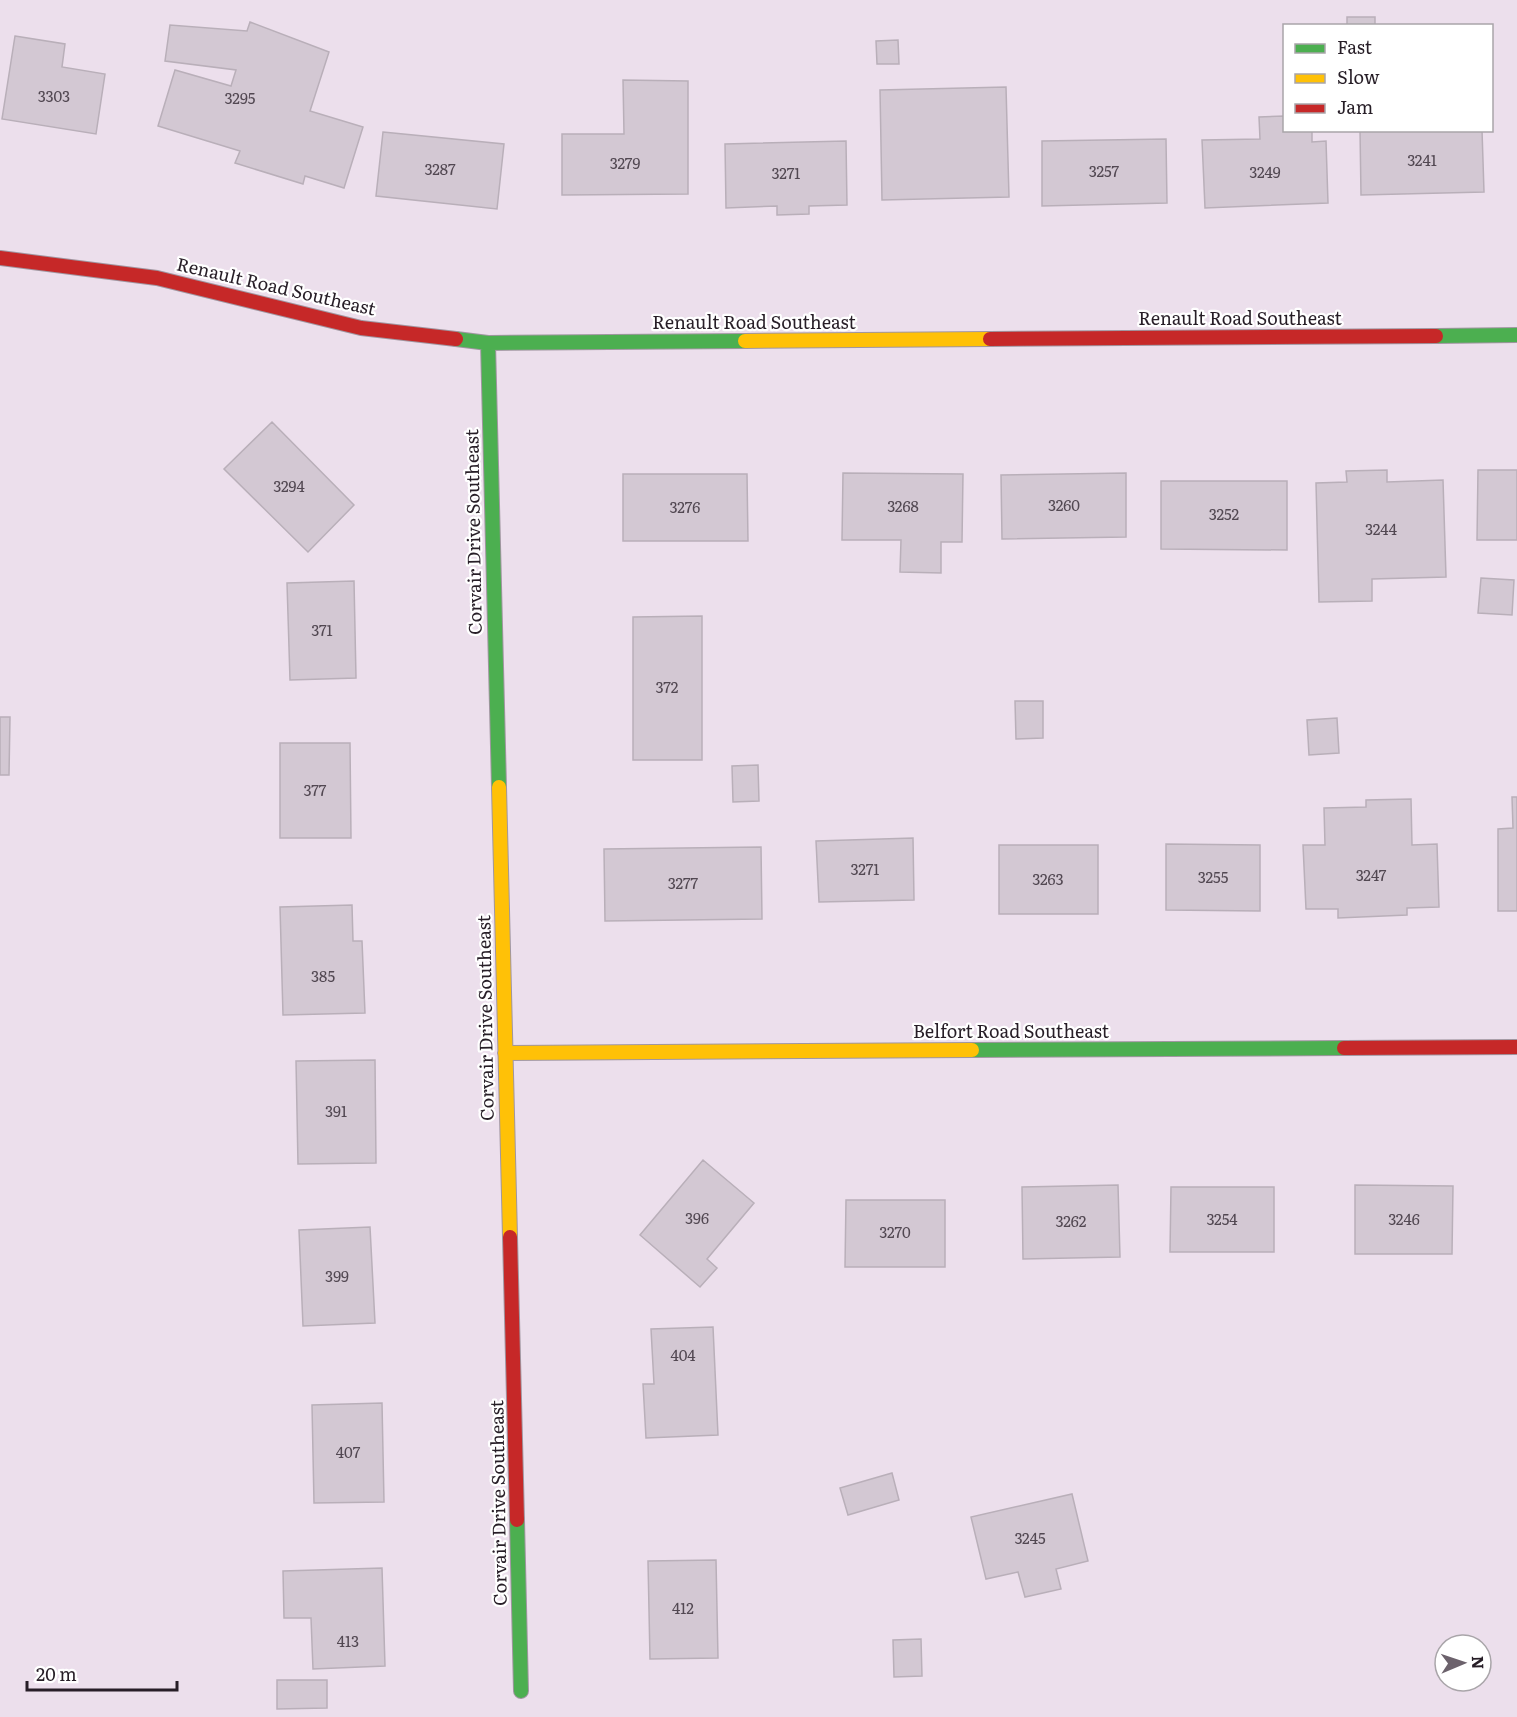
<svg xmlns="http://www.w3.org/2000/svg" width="1517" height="1717" font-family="Literata,serif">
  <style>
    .building { fill: #d3c8d3; stroke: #b9afb9; stroke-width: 1.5 }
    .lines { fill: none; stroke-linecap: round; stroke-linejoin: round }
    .fast-casing { stroke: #a096a0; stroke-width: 16 }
    .slow-casing { stroke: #a096a0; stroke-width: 16 }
    .jam-casing { stroke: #a096a0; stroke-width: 16 }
    .fast { stroke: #4caf50; stroke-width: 14 }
    .slow { stroke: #ffc107; stroke-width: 14 }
    .jam { stroke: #c62828; stroke-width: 14 }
    .labels { text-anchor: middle; stroke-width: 4.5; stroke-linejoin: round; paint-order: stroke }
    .number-label { font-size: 15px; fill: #524852 }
    .street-label { font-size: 18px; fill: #271e27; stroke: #fff }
  </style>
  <rect width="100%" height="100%" fill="#ecdfec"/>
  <path class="building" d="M1347 17H1375V26H1347Z
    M250 22 329 52 310 111 363 127 344 188 305 176 303 184 235 163 240 151 158 126 175 70 231 86 236 70 165 61 170 25 247 31Z
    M15 36 65 44 62 67 105 74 96 134 2 119Z
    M898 40 899 64H877L876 41Z
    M623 80 688 81V194L562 195V134H624Z
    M1006 87 1009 197 882 200 880 90Z
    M1284 116V130H1312V142L1326 141 1328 203 1205 208 1202 140 1260 139 1259 117Z
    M1360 130H1482L1484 192 1361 195Z
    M383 132 504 144 497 209 376 196Z
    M1166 139 1167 203 1042 206V141Z
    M846 141 847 205 809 206V214L777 215V206L726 208 725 144Z
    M272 422 354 505 308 552 224 469Z
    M1387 470V482L1443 480 1446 577 1372 579V601L1319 602 1316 483 1347 482 1346 471Z
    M1478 470H1517V540H1477Z
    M843 473 963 474 962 542H941V573L900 572 901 540H842Z
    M1126 473V537L1002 539 1001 475Z
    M623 474H747L748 541H623Z
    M1161 481H1287V550L1161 549Z
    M1481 578 1514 580 1512 615 1478 613Z
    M354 581 356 678 290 680 287 583Z
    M702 616V760H633V617Z
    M1015 701H1043V738L1016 739Z
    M0 717H10L9 775H0Z
    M1337 718 1339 753 1309 755 1307 720Z
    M280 743H350L351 838H280Z
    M758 765 759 801 733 802 732 766Z
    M1512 797H1517V911H1498V829L1513 828Z
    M1411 799 1412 845 1437 844 1439 907 1407 908V915L1338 918V909H1306L1303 845H1325L1324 808 1366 807V800Z
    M913 838 914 900 819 902 816 841Z
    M1166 844 1260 845V911L1166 910Z
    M999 845H1098V914H999Z
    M761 847 762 919 605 921 604 849Z
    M352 905 353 941H362L365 1013 283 1015 280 907Z
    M375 1060 376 1163 298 1164 296 1061Z
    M703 1160 754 1203 707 1259 717 1268 700 1287 640 1235Z
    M1118 1185 1120 1257 1023 1259 1022 1187Z
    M1355 1185 1453 1186 1452 1254H1355Z
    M1171 1187H1274V1252H1170Z
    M846 1200H945V1267H845Z
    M370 1227 375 1323 303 1326 299 1230Z
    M713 1327 718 1435 646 1438 643 1384H654L651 1329Z
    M382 1403 384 1502 314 1503 312 1405Z
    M892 1473 899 1500 848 1515 840 1488Z
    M1072 1494 1088 1561 1056 1569 1061 1589 1025 1597 1018 1572 986 1579 971 1517Z
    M716 1560 718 1658 650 1659 648 1561Z
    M382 1568 385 1666 313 1669 311 1618H284L283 1571Z
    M921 1639 922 1676 894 1677 893 1640Z
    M277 1680H327V1708L277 1709Z"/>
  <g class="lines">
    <g class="fast-casing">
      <path id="fast" d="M1436 336 1517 335
        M456 339 488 343 745 341
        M488 343 499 787
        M972 1050 1344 1048
        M517 1520 521 1691"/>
    </g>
    <g class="slow-casing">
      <path id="slow" d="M745 341 990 339
        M499 787 510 1237
        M505 1053 972 1050"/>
    </g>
    <g class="jam-casing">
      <path id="jam" d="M0 258 157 278 361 328 456 339
        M990 339 1436 336
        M1344 1048 1517 1047
        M510 1237 517 1520"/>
    </g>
    <use href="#fast" class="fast"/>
    <use href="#slow" class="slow"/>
    <use href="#jam" class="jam"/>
  </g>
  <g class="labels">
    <g class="number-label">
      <text x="54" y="102">3303</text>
      <text x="240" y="104">3295</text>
      <text x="1422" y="166">3241</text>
      <text x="625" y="169">3279</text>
      <text x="440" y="175">3287</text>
      <text x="1104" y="177">3257</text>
      <text x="1265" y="178">3249</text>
      <text x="786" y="179">3271</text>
      <text x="289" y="492">3294</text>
      <text x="1064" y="511">3260</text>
      <text x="903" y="512">3268</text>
      <text x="685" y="513">3276</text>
      <text x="1224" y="520">3252</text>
      <text x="1381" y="535">3244</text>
      <text x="322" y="636">371</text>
      <text x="667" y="693">372</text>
      <text x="315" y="796">377</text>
      <text x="865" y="875">3271</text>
      <text x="1371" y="881">3247</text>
      <text x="1213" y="883">3255</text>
      <text x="1048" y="885">3263</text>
      <text x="683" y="889">3277</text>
      <text x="323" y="982">385</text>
      <text x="336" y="1117">391</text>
      <text x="697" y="1224">396</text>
      <text x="1222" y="1225">3254</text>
      <text x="1404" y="1225">3246</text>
      <text x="1071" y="1227">3262</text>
      <text x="895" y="1238">3270</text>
      <text x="337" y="1282">399</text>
      <text x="683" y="1361">404</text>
      <text x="348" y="1458">407</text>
      <text x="1030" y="1544">3245</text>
      <text x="683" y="1614">412</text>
      <text x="348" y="1647">413</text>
    </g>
    <g class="street-label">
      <text transform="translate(276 287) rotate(13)" y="6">Renault Road Southeast</text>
      <text x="1240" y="325">Renault Road Southeast</text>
      <text x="754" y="329">Renault Road Southeast</text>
      <text transform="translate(474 532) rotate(-91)" y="6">Corvair Drive Southeast</text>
      <text transform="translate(486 1018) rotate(-91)" y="6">Corvair Drive Southeast</text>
      <text x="1011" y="1038">Belfort Road Southeast</text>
      <text transform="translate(499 1503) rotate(-91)" y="6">Corvair Drive Southeast</text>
    </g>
  </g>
  <rect x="1283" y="24" width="210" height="108" fill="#ffffff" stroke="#a9a5a9" stroke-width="1.5"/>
  <rect x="1295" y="44" width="30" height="9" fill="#4caf50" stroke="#a9a5a9" stroke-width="1.5"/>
  <text x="1337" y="54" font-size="18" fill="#271e27">Fast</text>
  <rect x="1295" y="74" width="30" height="9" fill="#ffc107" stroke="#a9a5a9" stroke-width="1.5"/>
  <text x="1337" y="84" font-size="18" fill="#271e27">Slow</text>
  <rect x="1295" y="104" width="30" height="9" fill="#c62828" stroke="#a9a5a9" stroke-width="1.5"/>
  <text x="1337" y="114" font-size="18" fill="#271e27">Jam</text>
  <g transform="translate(1463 1663) rotate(88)"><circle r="28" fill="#ffffff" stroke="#a9a5a9" stroke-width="1.5"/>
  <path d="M0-4.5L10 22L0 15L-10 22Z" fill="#6c626c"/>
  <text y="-9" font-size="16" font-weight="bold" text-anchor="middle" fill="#271e27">N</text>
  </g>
  <path d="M27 1681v9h150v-9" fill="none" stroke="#271e27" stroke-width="3"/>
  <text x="36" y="1681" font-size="18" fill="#271e27" stroke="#ffffff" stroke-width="4.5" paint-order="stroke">20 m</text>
</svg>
